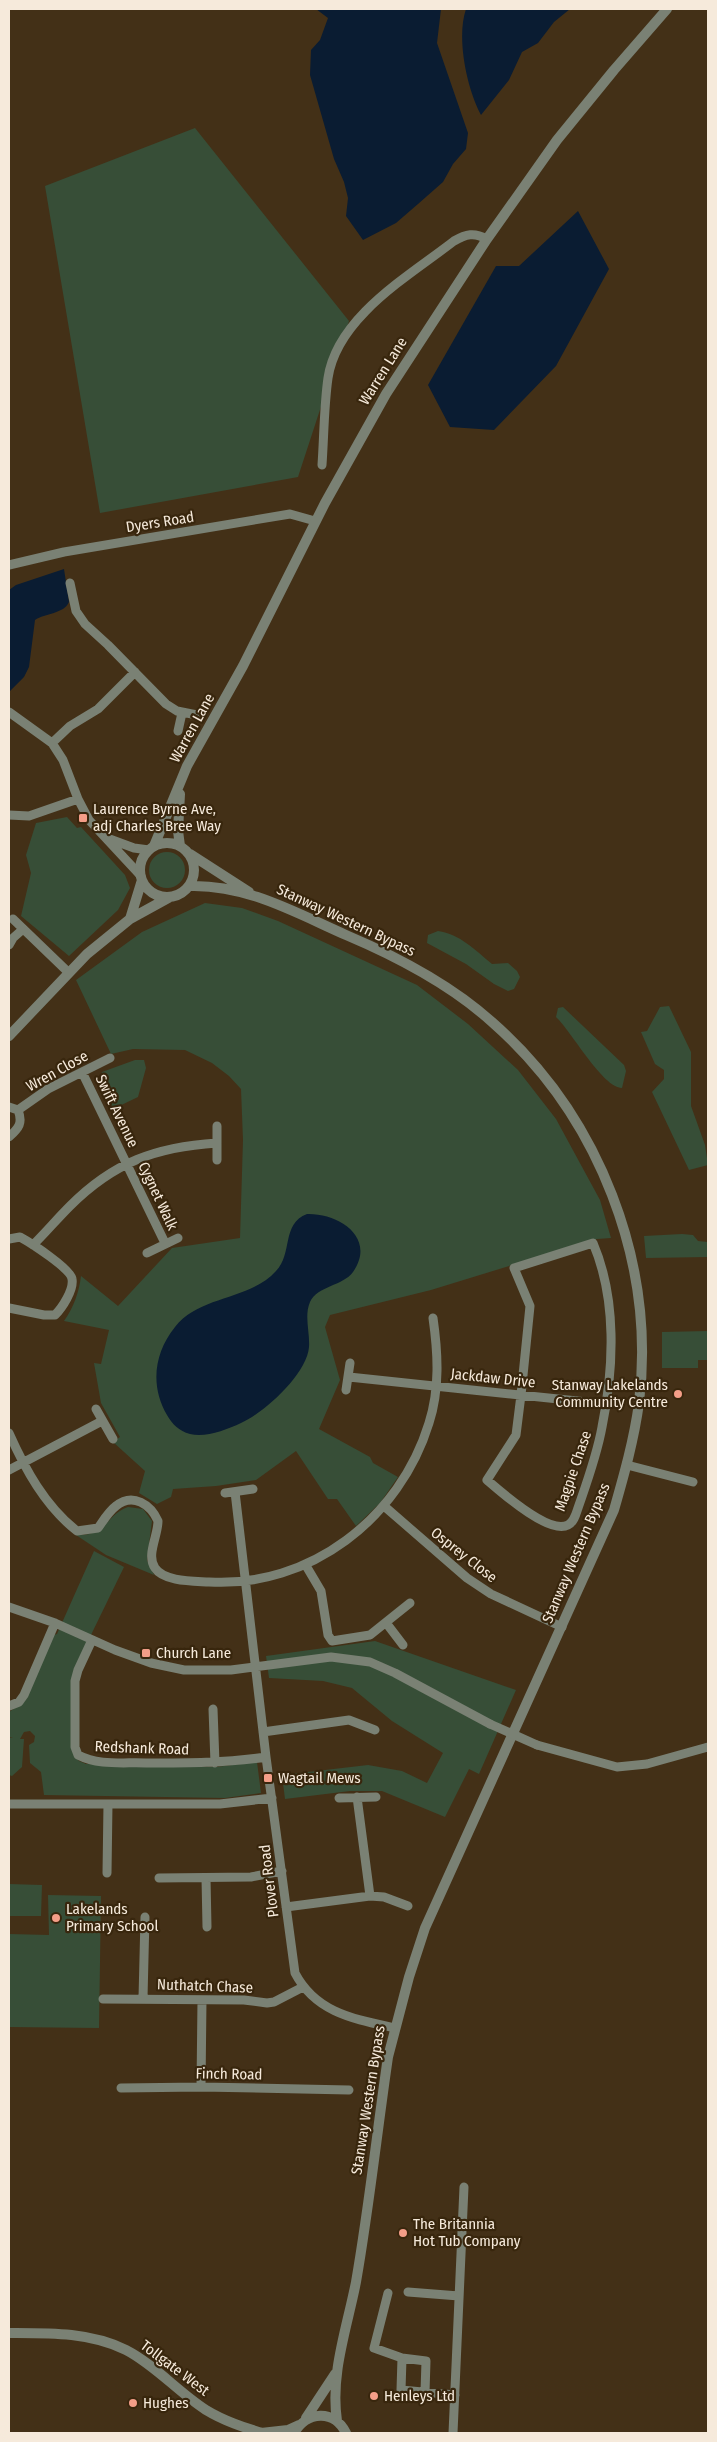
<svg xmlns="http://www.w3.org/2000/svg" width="717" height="2442" font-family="'Fira Sans Condensed',sans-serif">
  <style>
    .green { fill: #374e37 }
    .water { fill: #0a1c32 }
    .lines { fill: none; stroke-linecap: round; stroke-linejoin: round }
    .minor { stroke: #7a8174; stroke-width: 9 }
    .tertiary { stroke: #7a8174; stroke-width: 10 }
    .minor-bridge { stroke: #7a8174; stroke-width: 9 }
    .poi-dot { fill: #f49e88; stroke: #38260d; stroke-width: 2 }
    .labels { text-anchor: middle; stroke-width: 4.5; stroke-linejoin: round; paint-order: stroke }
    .street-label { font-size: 15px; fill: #f6eadb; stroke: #38260d }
    .poi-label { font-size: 15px; fill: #f6eadb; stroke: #38260d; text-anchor: start }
  </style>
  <rect width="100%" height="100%" fill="#433017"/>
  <path class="green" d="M195 128 349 321 298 477 100 513 45 186Z
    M67 817 77 828 81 827 125 875 130 888 118 910 69 956 21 916 31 873 26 855 36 823Z
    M149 870a18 18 0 1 1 36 0a18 18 0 1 1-36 0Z
    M205 903 242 908 278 921 417 985 468 1024 518 1070 556 1119 600 1200 611 1238 597 1239 431 1290 330 1315 325 1327 340 1380 319 1429 370 1457 373 1463 398 1477 380 1503 356 1526 337 1499H328L296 1451 256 1480 216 1486 173 1489 171 1497 157 1504 139 1493 145 1471 113 1442 120 1437 101 1403 94 1363 101 1364 109 1330 64 1321C74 1307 79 1292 81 1276L118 1306 172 1248 240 1238 243 1140 241 1089 229 1076 212 1063 185 1050 133 1049 111 1054 76 980 142 932Z
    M438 931C460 934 475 950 492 964L508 963 517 971 520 977 514 989 508 991 494 984 466 964 427 943 428 935Z
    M669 1006 691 1052V1106L705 1145 708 1165 689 1170 652 1092 664 1079V1070L655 1064 641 1032 647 1031 660 1007Z
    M563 1007 624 1065 626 1071 622 1088C603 1088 571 1031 556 1017L558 1008Z
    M135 1060H144L146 1068 138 1097 113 1109 100 1077 102 1072Z
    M682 1234 693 1235 698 1241 708 1242V1257L646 1258 644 1236Z
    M708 1331V1360H698V1368H662V1332Z
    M128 1507 143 1509 152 1521 147 1560 154 1575 106 1555 76 1535C108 1536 105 1515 128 1507Z
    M94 1551 124 1567 73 1672V1754L79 1761 86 1764 216 1767 257 1762 261 1793 225 1798 44 1795 41 1772 30 1763 29 1745 34 1742 35 1736 30 1731 24 1732 20 1739H24L22 1767 12 1776 9 1775V1738H13L9 1737V1712L24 1702 50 1636 57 1634Z
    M375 1641 516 1690 479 1774 469 1769 445 1817 382 1791H350L285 1799 282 1775 368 1765 402 1771 427 1783 443 1753 392 1721 352 1688 323 1681 269 1678 266 1656Z
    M9 1884 42 1885 41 1916H9Z
    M48 1895 101 1896 99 2028 9 2027V1934L49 1935Z"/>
  <path class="water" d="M316 9H441L437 43 468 133 466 149 453 164 443 182 418 204 396 223 363 240 346 216 348 198 344 182 334 159 310 75 311 50 320 40 328 18Z
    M466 9H570L554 22 538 43 522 52 509 80 481 115C467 89 456 38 466 9Z
    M578 211 609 269 556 366 494 430 450 427 428 385 496 266H519Z
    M64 569 69 602C64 614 45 613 35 620L29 667 24 677 9 692V590L16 585Z
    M307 1214C338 1213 377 1237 353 1272 343 1286 317 1286 310 1302 304 1316 310 1332 309 1347 307 1374 264 1413 241 1423 226 1430 205 1438 190 1434 179 1431 172 1424 167 1415 150 1386 154 1353 175 1327 200 1295 249 1301 276 1271 293 1254 281 1224 307 1214Z"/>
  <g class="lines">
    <path class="minor" d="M322 465C324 436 324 406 328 378 337 317 409 276 454 241 466 234 474 232 487 239
      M9 565 64 552 290 514 315 521
      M70 583 76 611 85 624 108 645 166 704 177 711 197 715
      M9 712 52 743 63 760 78 799 89 820 141 876
      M178 731 182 713
      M52 743 70 726 98 709 135 672
      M9 815 29 816 78 799
      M107 838 134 848 149 850
      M13 919 68 972
      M9 945 13 938 22 930
      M82 1072 165 1243
      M9 1107 18 1110
      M18 1110 48 1089 110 1058
      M217 1126V1160
      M9 1137C19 1128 23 1123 18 1110
      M9 1239 20 1237C31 1243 71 1269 72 1279 74 1290 62 1308 55 1315H44L9 1308
      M593 1243C617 1299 614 1368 602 1427 597 1455 587 1482 578 1508 576 1514 574 1522 568 1525 549 1535 501 1492 487 1480L516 1435 521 1395 530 1306 514 1268Z
      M33 1245C46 1232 57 1219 70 1206 114 1162 156 1147 217 1143
      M147 1253 178 1238
      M349 1377 606 1404
      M346 1390 350 1363
      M96 1409 113 1439
      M9 1433C25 1469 45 1506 77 1531L98 1528C103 1521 109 1511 116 1506 133 1492 151 1505 158 1521 158 1536 146 1555 155 1568 164 1582 195 1581 209 1582 310 1588 400 1518 429 1423 440 1389 438 1353 433 1318
      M627 1465 693 1482
      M9 1470 102 1421
      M235 1492 266 1757 295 1973C316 2013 354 2019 395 2028
      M225 1493 253 1489
      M384 1506 467 1578 491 1594 562 1627
      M305 1564 321 1591 328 1635 332 1641 370 1635 410 1603
      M9 1607 55 1623 115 1650 151 1663 184 1670H231L331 1657 370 1662 395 1673 490 1724
      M387 1624 403 1645
      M92 1640 78 1670 75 1681V1747L78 1755C99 1766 124 1762 146 1763 187 1763 226 1763 266 1757
      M9 1706 19 1702 24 1695 55 1623
      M213 1709 215 1763
      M263 1732 349 1720 375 1730
      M537 1745 617 1767 647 1764 708 1747
      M357 1797 370 1896
      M339 1798 376 1797
      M9 1804H220L272 1798
      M107 1873 108 1804
      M159 1878 251 1877 282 1871
      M206 1878 207 1927
      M286 1907 370 1896 384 1897 408 1906
      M143 1998 145 1917
      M103 1999 244 2000 267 2003 274 2002 303 1987
      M201 2087 202 2000
      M121 2088 201 2087 349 2090
      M408 2292 459 2296
      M388 2293 374 2348 402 2358 401 2390 455 2395
      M402 2358 426 2361 425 2392
      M453 2433 464 2187"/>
    <path class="tertiary" d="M180 794 178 831 180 846
      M140 870a27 27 0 1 1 54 0a27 27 0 1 1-54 0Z
      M154 846 187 766 243 666 325 503 386 394 487 239 557 140 614 70 667 9
      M190 854 249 892
      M189 886C246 884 296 913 346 935 398 957 450 984 492 1022 599 1116 656 1262 639 1403 634 1440 624 1475 614 1510L425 1928 409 1977 388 2057C377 2132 369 2208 356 2282 347 2328 330 2374 337 2421
      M130 919 142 880
      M9 1036 87 954 130 919 170 897
      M9 2333C48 2333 90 2332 126 2350 155 2365 178 2392 206 2410 224 2421 243 2427 262 2433
      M306 2418 335 2374
      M261 2433 288 2430 299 2425
      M294 2433C307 2411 334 2409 346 2433"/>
    <path class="minor-bridge" d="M490 1724 537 1745"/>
  </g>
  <g class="poi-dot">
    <rect x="78" y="813" width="10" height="10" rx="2.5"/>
    <circle cx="678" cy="1394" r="5"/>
    <rect x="141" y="1648" width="10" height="10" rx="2.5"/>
    <rect x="263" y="1773" width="10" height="10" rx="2.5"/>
    <circle cx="56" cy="1918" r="5"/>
    <circle cx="403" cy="2233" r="5"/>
    <circle cx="374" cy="2396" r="5"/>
    <circle cx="133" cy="2403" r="5"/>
  </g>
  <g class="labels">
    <g class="street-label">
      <text transform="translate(383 371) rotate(-58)" y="5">Warren Lane</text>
      <text transform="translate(160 522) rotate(-9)" y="5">Dyers Road</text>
      <text transform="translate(192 728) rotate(-61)" y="5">Warren Lane</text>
      <text transform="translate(346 920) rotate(25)" y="5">Stanway Western Bypass</text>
      <text transform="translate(57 1071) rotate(-29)" y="5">Wren Close</text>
      <text transform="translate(117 1111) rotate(64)" y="5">Swift Avenue</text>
      <text transform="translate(158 1196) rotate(65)" y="5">Cygnet Walk</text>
      <text transform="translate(493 1378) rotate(6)" y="5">Jackdaw Drive</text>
      <text transform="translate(573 1471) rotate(-71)" y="5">Magpie Chase</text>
      <text transform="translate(576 1553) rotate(-67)" y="5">Stanway Western Bypass</text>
      <text transform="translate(464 1555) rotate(38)" y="5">Osprey Close</text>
      <text transform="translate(142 1748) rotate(2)" y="5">Redshank Road</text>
      <text transform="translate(269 1881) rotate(-97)" y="5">Plover Road</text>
      <text transform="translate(205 1986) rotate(2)" y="5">Nuthatch Chase</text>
      <text transform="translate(229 2074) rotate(1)" y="5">Finch Road</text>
      <text transform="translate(368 2100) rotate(-81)" y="5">Stanway Western Bypass</text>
      <text transform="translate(175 2368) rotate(37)" y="5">Tollgate West</text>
    </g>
    <g class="poi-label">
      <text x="93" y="814">Laurence Byrne Ave,<tspan x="93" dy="17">adj Charles Bree Way</tspan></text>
      <text x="668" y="1390" text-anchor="end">Stanway Lakelands<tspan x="668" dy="17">Community Centre</tspan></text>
      <text x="156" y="1658">Church Lane</text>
      <text x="278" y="1783">Wagtail Mews</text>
      <text x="66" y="1914">Lakelands<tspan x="66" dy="17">Primary School</tspan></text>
      <text x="413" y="2229">The Britannia<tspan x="413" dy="17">Hot Tub Company</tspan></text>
      <text x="384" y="2401">Henleys Ltd</text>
      <text x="143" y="2408">Hughes</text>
    </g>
  </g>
  <rect width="717" height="2442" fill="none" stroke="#f6eadb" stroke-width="20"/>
</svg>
